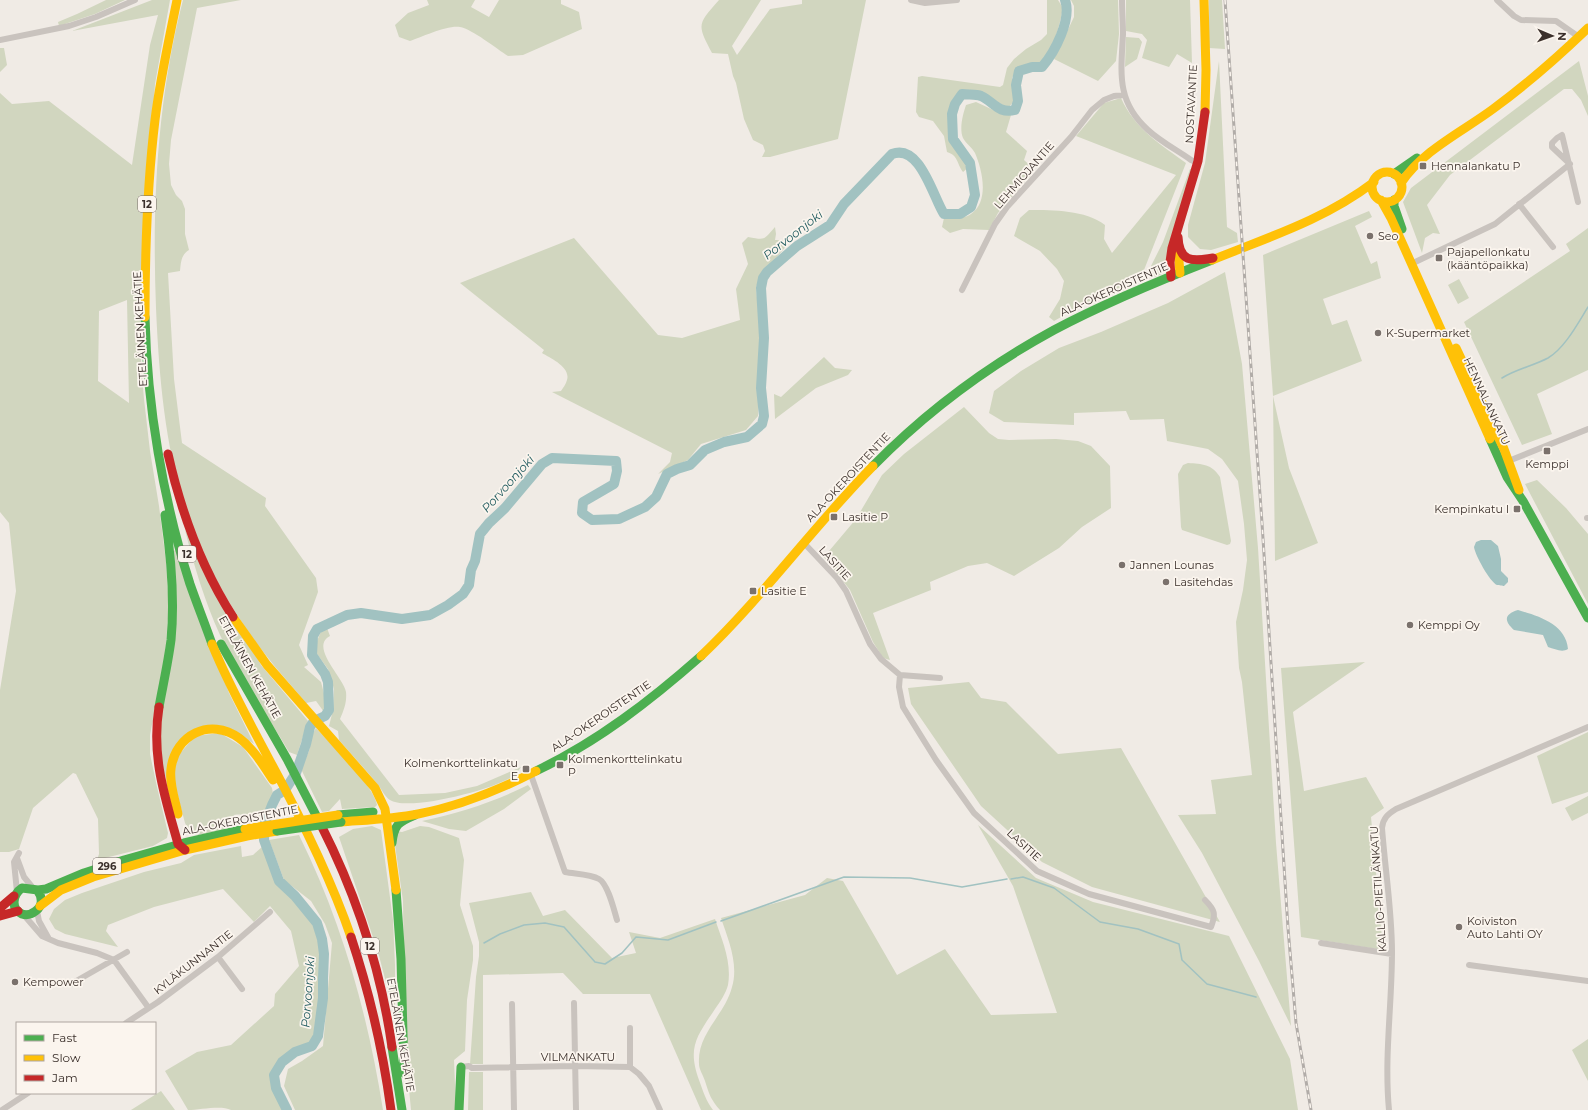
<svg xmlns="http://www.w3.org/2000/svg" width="1588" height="1110" font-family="Montserrat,sans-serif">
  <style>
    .green { fill: #d1d6bf; fill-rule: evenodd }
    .water { fill: #a1c2c1 }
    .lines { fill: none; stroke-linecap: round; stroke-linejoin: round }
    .stream { stroke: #a1c2c1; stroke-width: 1.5 }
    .river { stroke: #a1c2c1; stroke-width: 10 }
    .street { stroke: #c9c3be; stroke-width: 6 }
    .fast { stroke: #4caf50; stroke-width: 9 }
    .slow { stroke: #ffc107; stroke-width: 9 }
    .jam { stroke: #c62828; stroke-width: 9 }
    .rail-casing { stroke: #b1aca8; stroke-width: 3 }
    .rail { stroke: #fbf5ee; stroke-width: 1.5; stroke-dasharray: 4.5; stroke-linecap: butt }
    .fast-bridge { stroke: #4caf50; stroke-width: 9 }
    .slow-bridge { stroke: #ffc107; stroke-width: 9 }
    .poi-dot { fill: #7a716c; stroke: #fbf5ee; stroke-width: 1.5 }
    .labels { text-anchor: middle; stroke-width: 3.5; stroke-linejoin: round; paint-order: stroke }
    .shield { fill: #fbf5ee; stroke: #756b66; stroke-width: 1 }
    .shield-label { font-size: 10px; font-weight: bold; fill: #3b302b }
    .street-label { font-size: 11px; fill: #3b302b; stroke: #fbf5ee }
    .poi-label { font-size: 11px; fill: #3b302b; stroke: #fbf5ee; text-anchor: start }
    .water-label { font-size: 12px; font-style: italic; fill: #1f5a5e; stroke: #fbf5ee }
  </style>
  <rect width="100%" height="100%" fill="#f0ebe5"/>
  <path class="green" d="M106 0H125L95 14 59 26 58 22 77 14Z
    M152 0H170L155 84 140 293 141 365 144 399 150 451 159 506 166 562 169 610 166 650 150 735V754L157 787 168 833 167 838 153 846 97 860 99 854 98 819 76 774 73 773 33 808 19 849 9 852H0V690L16 591 9 523 0 512V93L12 104 49 101 132 165 150 45 158 15 72 31ZM127 300 129 403 98 381 99 311Z
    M183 0H241L197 8 171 140 169 164 171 185 176 195 182 201 185 209V234L189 250C181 255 181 262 180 271L168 273 174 379 182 443 266 498 265 506 316 578 318 592 299 645 308 665 304 667 321 682 327 705 324 712 316 701 306 703C292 686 278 671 265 654 235 616 202 560 187 514 165 448 159 377 156 308 152 205 157 100 183 0Z
    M427 0H475L471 7 489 17 499 0H561V4L579 12 582 29 523 55 508 56C497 49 472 29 460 27 447 25 422 37 410 41L399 37 395 25 408 13 429 5Z
    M719 0H761L732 46 737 55 770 9 802 4V0H866L838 139 770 157H762L765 151 763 145 753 140 744 119 736 83 733 76 728 54 712 53C697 24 697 25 719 0Z
    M1047 0H1058L1063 8C1059 28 1054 48 1040 63L1033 62 1017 68 1012 78 1015 100 1008 108 984 94 958 92C950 105 947 122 950 137 953 146 964 159 969 167L963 172C957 164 958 155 947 152L944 136 933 121 919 117 916 112 918 77 922 76 1000 87 1003 85 1007 68 1014 59 1026 49 1041 40 1047 34Z
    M1071 0H1118L1119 34 1116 61 1098 81 1054 59 1074 17V6Z
    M1126 0H1190L1192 63 1177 54 1169 67 1142 58 1147 40 1142 34 1126 31Z
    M1209 0H1222L1225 49 1209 48Z
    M1126 37 1139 38 1142 42 1137 59 1125 67Z
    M0 48H4L7 65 0 72Z
    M1219 61 1227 227 1237 233 1238 242 1211 250 1200 249 1188 237V225L1205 163Z
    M1579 61 1588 96V116L1581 100 1572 89H1564L1450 175 1427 205 1440 234 1433 233 1425 238 1422 253 1403 202 1411 188Z
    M1121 98C1135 129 1160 144 1186 163L1144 270 1121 287 1088 302 1054 321 1049 317 1060 299 1064 281 1057 269 1040 251 1014 236 1020 218 1029 210C1054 210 1085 210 1105 225L1104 239 1112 253 1176 175 1076 136 1104 103Z
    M976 102 1002 114 1011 115 1006 132 1027 151 1024 160 1035 170 998 213 989 230 963 229 950 233 942 227 944 218C953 218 964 219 971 214 990 201 982 169 975 153 972 147 966 144 963 138 959 129 963 114 966 105Z
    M1190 169H1192V173L1166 266 1162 274 1155 277 1151 266 1163 242Z
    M1369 211 1372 217 1355 226 1371 264 1377 261 1381 278 1323 299 1332 325 1347 320 1362 361 1273 396 1289 468 1318 543 1275 561 1273 396 1263 255Z
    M775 227 776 234 775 240H784L788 244 759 278 756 288 761 339 758 416 746 430 701 444 688 460 658 474 670 462 672 453 552 392 561 391C563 388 566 384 567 380 571 367 550 358 542 353L544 350 460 283 574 238 658 335 682 338 740 320 736 289 748 264 742 243 748 237C765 240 763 241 775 227Z
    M1588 228V370L1537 394 1552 434 1522 445 1464 322 1570 251 1566 244Z
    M1225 272 1242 364 1258 548 1276 843 1291 1026 1259 961 1202 853 1178 815 1216 814 1211 780 1252 775 1242 682 1239 668 1236 622 1243 590 1247 560 1244 524 1238 481 1222 459 1208 449 1167 441 1164 419 1130 420 1126 411 1074 413V425L1004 422 989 413 994 391 1021 371 1059 348 1101 332 1168 303Z
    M1459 279 1469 298 1458 304 1448 285Z
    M824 357 835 368 852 370 848 375 816 388 775 419 774 394 781 397Z
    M964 407 989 433 998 439 1009 440 1056 439 1078 441 1091 446 1110 466 1111 508 1082 527 1059 548 1014 576 987 563 968 566 930 582 931 590 873 613 890 660 883 658 873 642 850 590 824 557 856 519 882 475 904 454Z
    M1188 463C1202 464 1212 464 1220 477L1231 541 1230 544 1227 545 1182 530 1181 527 1178 474 1183 465Z
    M1537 480 1566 508 1588 534V604L1525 484Z
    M185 530 261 665 308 721 297 755 289 752C266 713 239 676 220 635 205 602 194 566 185 530Z
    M176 550 229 693 254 744 238 733 190 731 167 779 161 768 159 739 173 551Z
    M327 628 330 636C309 647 344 678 346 692 347 702 344 710 340 719L399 795 445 793 477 786 521 767C519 770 516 774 513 776 496 789 408 812 390 800 385 797 382 790 379 786 366 770 352 755 339 740L338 731 329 726 333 710 334 689 328 669 317 654V641L322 629Z
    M1365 662 1293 712 1304 791 1366 777 1384 808 1371 817 1383 950 1301 937 1281 668Z
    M969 682 981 698 1006 702 1058 754 1121 748 1220 922 1092 887 1042 862 981 806 911 704 908 688Z
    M316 728C332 746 373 784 377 805L375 807 342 809 340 799 329 811 322 812 301 769 309 751 312 735Z
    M1588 732V792L1552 804 1537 756Z
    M220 733 243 747 272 788 273 794 262 819C252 818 245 813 234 815L235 827 199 835 192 833 189 831 185 823 174 781 176 758 195 736Z
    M528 785 531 789 504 809 466 831 449 829 422 821C459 813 494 802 528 785Z
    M1588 796V813L1572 821 1565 808Z
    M978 825 1036 878 1093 902 1229 936 1290 1059 1298 1110H720C711 1100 709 1094 705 1081 703 1075 699 1069 699 1064 697 1033 725 1015 732 987 739 964 728 939 721 918L805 895 827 878 843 881 897 975 945 949 991 1015 1057 1013 1013 886Z
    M372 826 381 830 393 920 395 965V1017L378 952 339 837 353 829Z
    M420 826 429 827 459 838 464 860 460 905 473 946V960L467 1000 465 1051 454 1060 456 1110H411L405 1046 403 901 395 845 396 831 402 832Z
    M299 835C342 922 368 1015 383 1110H295L284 1086 288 1069 302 1061 323 1046 332 943 325 924 311 901 284 880 269 840Z
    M241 846 242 857 253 855 262 847 277 882 293 899 315 927 321 955 320 979 321 998 315 1035 308 1043 294 1049 281 1059 272 1072 273 1090 284 1110H231C221 1105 200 1110 188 1110L165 1071 197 1052 231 1045 274 1006 275 994 299 966 291 931 270 906 254 922 223 889 154 907 108 925 106 931 118 947 65 934 55 929 49 919 54 909 65 900 82 893 144 872 181 863 194 855Z
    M531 892 543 916 565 910 612 958 636 953 629 932 660 938 715 919C722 940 732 962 728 985 726 993 720 1002 715 1009 697 1036 687 1047 699 1080 703 1091 706 1101 713 1110H701L650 994H583L563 973 483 975V1064H470L476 977 479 956V942L469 903Z
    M1588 1039V1081L1572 1050Z
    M469 1072H483V1110H468Z
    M161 1091 175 1110H131Z"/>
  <path class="water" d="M1481 540H1491L1498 546 1501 559V571L1508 578V582L1504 586C1503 586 1499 585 1497 585 1490 582 1475 555 1474 547L1476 542Z
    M1518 610C1538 616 1566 624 1568 649 1562 653 1555 649 1548 647L1543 635 1514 630C1503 620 1505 614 1518 610Z"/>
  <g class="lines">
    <path class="stream" d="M1502 378C1516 369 1533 366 1548 358 1565 348 1578 323 1588 307
      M1011 879 1023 877 1054 888 1100 922 1138 929 1179 944 1182 960 1207 984 1256 997
      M721 921 844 877 910 878 962 887 1007 879
      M484 943 500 934 524 925 545 923 564 927 595 962 605 964 622 953 636 937 668 940 716 922"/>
    <path class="river" d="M287 1110 276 1088 274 1075 282 1062 295 1052 312 1046 318 1036 323 998V979L324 954 322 939 317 923 295 896 279 881 264 840 265 823 272 805 277 795 285 790 296 773 306 744 310 727 314 721 325 716 329 710 328 682 325 674 312 655 313 636 317 629 347 615 361 613 402 619 430 615 448 605 463 594 469 585 471 570 475 561 480 534 489 523 505 508 542 464 552 458 616 461 617 471 614 484 583 502 582 513 592 520 619 519 645 507 656 497 667 474 677 469 690 465 705 450 724 442 747 437 762 424 764 416 761 388 764 338 761 288 763 278 767 272 797 246 830 225 844 204 892 154C920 143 933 197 944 214H960L971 207 975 195 970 163 953 139 952 114 955 104 962 94C968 95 976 94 981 96 994 102 998 114 1015 110L1018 101 1016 85 1019 71 1032 67H1042C1055 52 1072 19 1065 0"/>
    <path class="street" d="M911 0 925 3 957 0
      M1122 0C1122 11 1123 23 1123 34 1121 73 1116 101 1148 130 1161 142 1177 150 1191 160L1198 163
      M1497 0 1514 16 1521 20 1556 21 1579 37
      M0 40 69 26 96 17 135 0
      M1570 164 1552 147V143L1557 138 1562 135 1578 202
      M1519 204 1553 247
      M1411 264 1495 224 1570 164
      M962 290 995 224 1007 207 1071 137 1092 110 1104 100 1114 96 1124 95
      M1506 462 1588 429
      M1587 518H1588
      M804 543 837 578 846 591 859 620 870 644 881 659 900 675 940 678
      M900 675 899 687 903 707 936 760 974 813 1037 871 1089 894 1211 927C1216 914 1215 910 1205 900
      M531 775 565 872C575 874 590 874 599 879 608 884 614 910 617 920
      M17 858 24 877 33 888
      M17 892 14 862 19 853
      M37 911 39 921 49 939
      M23 914 42 936 58 943 97 953 114 960 148 1007
      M1321 943 1392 954
      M218 957 242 989
      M1469 965 1588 981
      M71 984 127 952
      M574 1003 576 1110
      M512 1004 514 1110
      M126 1023 158 1002 218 957 270 912
      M461 1067 469 1066 472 1068 574 1066 630 1067 639 1074 649 1086 660 1110
      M630 1067V1028
      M2 1110 28 1093
      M1389 1110C1384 1057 1392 1005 1392 952 1392 912 1385 868 1382 828 1383 818 1388 814 1396 809L1588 727"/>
    <path class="fast" d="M1394 174 1417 158
      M1394 200V206L1402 229
      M145 317C147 406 163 500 190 584 197 604 205 624 212 644
      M1490 439 1507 477 1523 501 1588 618
      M873 466C926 412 988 366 1054 330 1105 303 1158 281 1212 260
      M221 644 287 759 321 825
      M159 707C163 685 168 663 171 640 175 599 171 556 165 515
      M536 771C597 742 650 701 701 656
      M338 815 373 812
      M392 843C394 825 398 822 415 815
      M37 890C39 893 41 895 41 899 43 908 31 917 22 914 10 909 13 894 22 888L38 890 46 889 84 873 124 860 184 843 245 829
      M396 890 401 959 404 1073
      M392 1047 402 1110
      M459 1110 461 1067"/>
    <path class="slow" d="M1204 0 1206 70 1205 112
      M1372 187a15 15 0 1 1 30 0a15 15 0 1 1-30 0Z
      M1401 183C1423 150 1462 132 1493 109 1527 84 1558 57 1588 28
      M1381 200 1391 218 1490 439
      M1178 250 1180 273
      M1212 260C1269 237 1324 220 1374 182
      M145 317C145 251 147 186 155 120 160 79 169 40 177 0
      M1456 348 1504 449 1519 490
      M233 617 267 665 375 788 385 809 396 890
      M212 644C228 684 250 723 270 761 301 818 330 876 351 937
      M701 656C763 597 813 527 873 466
      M178 814C175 799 169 784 171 769 175 735 210 717 239 738 253 748 263 765 273 780
      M341 822C366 820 392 819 418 814 459 806 499 790 536 771
      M40 906 61 890 93 877 185 850 247 836 277 831"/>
    <path class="jam" d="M1178 237C1179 262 1192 262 1213 258
      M1171 277 1170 262 1172 248 1198 161 1205 112
      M168 454C181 512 201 567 233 617
      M159 707C151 757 165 797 178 844L185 850
      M321 825C356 894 381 970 392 1047
      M0 908 14 896
      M0 916 18 911
      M351 937C370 994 383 1051 391 1110"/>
    <g class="rail-casing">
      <path id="rail" d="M1225 0 1262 523 1288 928 1296 1023 1311 1110"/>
    </g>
    <use href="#rail" class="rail"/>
    <path class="fast-bridge" d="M277 831 341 822"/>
    <path class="slow-bridge" d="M245 829 338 815"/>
  </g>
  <g class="poi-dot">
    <rect x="1419" y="162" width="8" height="8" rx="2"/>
    <circle cx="1370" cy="236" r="4"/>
    <rect x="1435" y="254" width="8" height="8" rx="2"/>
    <circle cx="1378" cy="333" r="4"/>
    <rect x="1543" y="447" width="8" height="8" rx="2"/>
    <rect x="1513" y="505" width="8" height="8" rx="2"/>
    <rect x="830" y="513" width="8" height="8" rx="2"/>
    <circle cx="1122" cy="565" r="4"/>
    <circle cx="1166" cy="582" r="4"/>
    <rect x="749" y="587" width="8" height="8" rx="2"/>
    <circle cx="1410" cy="625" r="4"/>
    <rect x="556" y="761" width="8" height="8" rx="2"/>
    <rect x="522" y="765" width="8" height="8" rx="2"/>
    <circle cx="1459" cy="927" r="4"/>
    <circle cx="15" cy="982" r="4"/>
  </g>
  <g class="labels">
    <g class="shield">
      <rect x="138" y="196" width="18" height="16" rx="3"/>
      <rect x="178" y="546" width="18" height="16" rx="3"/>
      <rect x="93" y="858" width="28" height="16" rx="3"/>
      <rect x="361" y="938" width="18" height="16" rx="3"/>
    </g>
    <g class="shield-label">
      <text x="147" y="208">12</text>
      <text x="187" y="558">12</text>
      <text x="107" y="870">296</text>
      <text x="370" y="950">12</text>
    </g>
    <g class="street-label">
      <text transform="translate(1191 104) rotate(-87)" y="4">NOSTAVANTIE</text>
      <text transform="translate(1024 175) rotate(-49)" y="4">LEHMIOJANTIE</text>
      <text transform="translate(1114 289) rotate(-24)" y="4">ALA-OKEROISTENTIE</text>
      <text transform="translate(140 329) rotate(-93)" y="4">ETELÄINEN KEHÄTIE</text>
      <text transform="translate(1487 401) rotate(65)" y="4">HENNALANKATU</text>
      <text transform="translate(848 477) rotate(-47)" y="4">ALA-OKEROISTENTIE</text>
      <text transform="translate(835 563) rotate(48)" y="4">LASITIE</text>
      <text transform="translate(250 667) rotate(61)" y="4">ETELÄINEN KEHÄTIE</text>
      <text transform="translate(601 716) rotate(-34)" y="4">ALA-OKEROISTENTIE</text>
      <text transform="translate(240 820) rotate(-11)" y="4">ALA-OKEROISTENTIE</text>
      <text transform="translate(1024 845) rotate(42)" y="4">LASITIE</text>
      <text transform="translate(1378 889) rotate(-94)" y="4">KALLIO-PIETILÄNKATU</text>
      <text transform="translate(193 962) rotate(-38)" y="4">KYLÄKUNNANTIE</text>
      <text transform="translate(401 1035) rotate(80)" y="4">ETELÄINEN KEHÄTIE</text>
      <text x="578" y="1061">VILMANKATU</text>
    </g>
    <g class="poi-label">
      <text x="1431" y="170">Hennalankatu P</text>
      <text x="1378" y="240">Seo</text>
      <text x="1447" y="256">Pajapellonkatu<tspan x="1447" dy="13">(kääntöpaikka)</tspan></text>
      <text x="1386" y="337">K-Supermarket</text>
      <text x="1547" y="468" text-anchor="middle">Kemppi</text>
      <text x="1509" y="513" text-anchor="end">Kempinkatu I</text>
      <text x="842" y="521">Lasitie P</text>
      <text x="1130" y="569">Jannen Lounas</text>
      <text x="1174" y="586">Lasitehdas</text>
      <text x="761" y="595">Lasitie E</text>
      <text x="1418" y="629">Kemppi Oy</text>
      <text x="568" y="763">Kolmenkorttelinkatu<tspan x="568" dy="13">P</tspan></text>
      <text x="518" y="767" text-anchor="end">Kolmenkorttelinkatu<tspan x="518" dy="13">E</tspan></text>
      <text x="1467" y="925">Koiviston<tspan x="1467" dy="13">Auto Lahti OY</tspan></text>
      <text x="23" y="986">Kempower</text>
    </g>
    <g class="water-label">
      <text transform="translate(793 235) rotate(-38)" y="4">Porvoonjoki</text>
      <text transform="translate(508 484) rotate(-48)" y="4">Porvoonjoki</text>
      <text transform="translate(308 992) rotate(-86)" y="4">Porvoonjoki</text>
    </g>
  </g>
  <rect x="16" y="1022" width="140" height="72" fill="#fbf5ee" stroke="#aea6a0"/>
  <rect x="24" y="1035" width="20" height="6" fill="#4caf50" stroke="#aea6a0"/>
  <text x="52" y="1042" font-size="12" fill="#3b302b">Fast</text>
  <rect x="24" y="1055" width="20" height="6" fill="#ffc107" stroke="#aea6a0"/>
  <text x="52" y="1062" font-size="12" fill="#3b302b">Slow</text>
  <rect x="24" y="1075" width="20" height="6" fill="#c62828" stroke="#aea6a0"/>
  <text x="52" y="1082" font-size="12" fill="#3b302b">Jam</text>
  <g transform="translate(1552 36) rotate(92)" stroke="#fbf5ee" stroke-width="3" paint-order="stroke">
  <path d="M0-3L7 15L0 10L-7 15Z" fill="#3b302b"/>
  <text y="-6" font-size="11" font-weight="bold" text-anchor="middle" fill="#3b302b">N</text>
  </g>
</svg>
